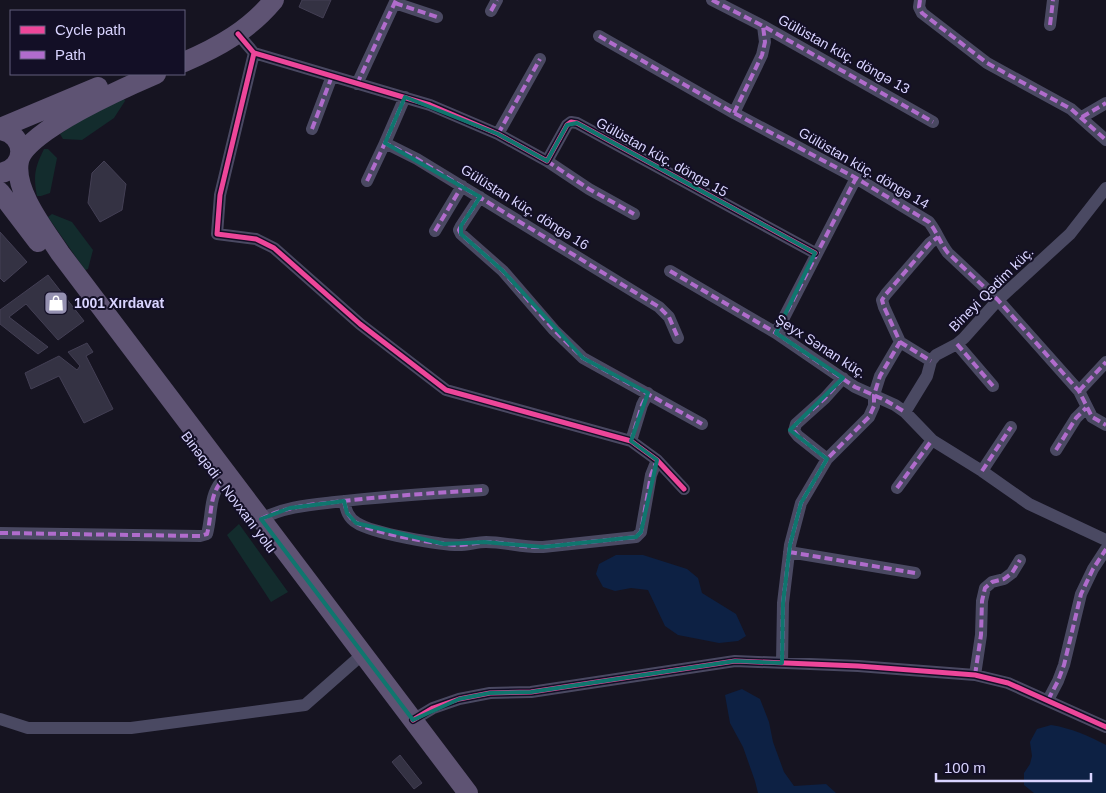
<svg xmlns="http://www.w3.org/2000/svg" width="1106" height="793" font-family="Helvetica,sans-serif">
  <style>
    .green { fill: #132c2d }
    .water { fill: #0d2144 }
    .building { fill: #343243; stroke: #433f54 }
    .lines { fill: none; stroke-linecap: round; stroke-linejoin: round }
    .minor { stroke: #4a4962; stroke-width: 12 }
    .primary { stroke: #5e5373; stroke-width: 20 }
    .quiet { stroke: #b06ccc; stroke-width: 4; stroke-dasharray: 8 4; stroke-linecap: butt }
    .cycleway-casing { stroke: #130f26; stroke-width: 8 }
    .cycleway { stroke: #ed469a; stroke-width: 5 }
    .marked { fill: none; stroke: #0f766e; stroke-width: 4; stroke-linejoin: round }
    .labels { text-anchor: middle; stroke-width: 4; stroke-linejoin: round; paint-order: stroke }
    .street-label { font-size: 14px; fill: #d9d4ff; stroke: #130f26 }
    .poi-label { font-size: 14px; font-weight: bold; fill: #d9d4ff; stroke: #130f26; text-anchor: start }
  </style>
  <rect width="100%" height="100%" fill="#161421"/>
  <path class="green" d="M123 96 125 101 114 118 82 140 63 139 60 134 87 116Z
    M44 149H48L57 158 50 193 41 196H37C33 176 35 167 44 149Z
    M52 214 72 222 93 250 88 269 85 270 48 217Z
    M239 524 288 592 271 602 227 535Z"/>
  <path class="water" d="M616 555H643L687 569 698 578 702 593 736 614 746 636 738 641 719 643 678 635 665 626 648 590 631 588 615 591 603 587 596 574 599 564Z
    M742 689 760 699 769 722 773 742 784 772 794 786 826 784 836 793H758L755 781 743 747 730 723 725 695Z
    M1051 725C1071 728 1089 736 1106 745V793H1034L1024 785V773L1030 764 1032 756 1030 742 1037 729Z"/>
  <path class="building" d="M302 0H331L323 18 299 7Z
    M104 161 126 184 122 210 100 222 88 203 92 173Z
    M0 232 27 262 4 282 0 278Z
    M48 275 84 321 58 340 26 304 9 317 48 347 38 354 0 324V310Z
    M87 343 93 352 86 356 113 409 84 423 59 376 31 389 25 373 59 356 77 370 80 366 68 352Z
    M400 755 422 783 414 789 392 762Z"/>
  <g class="lines">
    <path class="minor" d="M712 0 763 26 933 122
      M920 0 919 7 922 13 987 63 1071 109 1106 140
      M395 3 437 17
      M491 11 497 0
      M1050 25 1053 0
      M238 34 254 53 430 105 498 134 547 161 567 125 571 122 577 123 815 253
      M599 36 734 113 856 178 929 222C937 232 940 243 948 253L998 300 1079 391 1092 417 1106 425
      M254 53 220 195 217 234 256 239 274 248 360 324 446 390 631 441 657 460 684 489
      M357 84 396 0
      M405 97 385 143 417 159 659 307 669 317 678 338
      M734 113 762 55 765 42 763 26
      M1082 117 1106 103
      M312 129 332 76
      M498 134 540 59
      M547 161 589 189 634 214
      M367 181 385 143
      M480 197 461 226 459 230 461 234 503 271 554 330 583 358 702 424
      M435 231 462 186
      M670 271 776 333 855 387 895 405 905 412 932 440 982 471 1029 504 1106 540
      M776 333 856 178
      M900 342 931 361
      M957 344 993 386
      M1079 391 1106 362
      M905 412 927 376 931 361 936 355 957 344 964 338 998 300 1070 234 1106 188
      M631 441 642 405 648 393
      M1056 450 1076 418 1086 408
      M827 459 798 436 794 431 796 424 825 398 843 378
      M982 471 1011 427
      M897 488 932 440
      M344 501C346 510 348 518 357 523 372 533 440 545 459 545 468 545 477 542 486 542 505 542 524 548 543 547L636 537 641 532 651 475 657 460
      M261 519C284 507 309 505 335 502 384 496 434 493 483 490
      M0 533 200 536 207 534C212 516 209 496 221 482
      M789 552 915 573
      M782 663 783 603 790 545 801 503 827 459 869 417 874 406V395L880 376 900 342 884 307 882 300 886 294 930 243 938 237
      M975 675 981 635 982 601 985 588 992 582 1004 579 1012 573 1020 560
      M1048 700 1058 681 1064 665 1081 594 1093 569 1106 549
      M0 719 28 728H131L305 705 356 660
      M413 720 433 708 459 699 490 693 531 692 735 661 858 666 975 675 1008 683 1106 727"/>
    <path class="primary" d="M184 62C219 47 249 30 274 0
      M156 74C128 86 25 131 19 161 13 190 45 230 60 253L468 793
      M0 128 98 87
      M0 130C27 134 27 169 0 173
      M0 192 38 242"/>
    <path class="quiet" d="M712 0 763 26 933 122
      M920 0 919 7 922 13 987 63 1071 109 1106 140
      M395 3 437 17
      M491 11 497 0
      M1050 25 1053 0
      M599 36 734 113 856 178 929 222C937 232 940 243 948 253L998 300 1079 391 1092 417 1106 425
      M357 84 396 0
      M405 97 385 143 417 159 659 307 669 317 678 338
      M734 113 762 55 765 42 763 26
      M1082 117 1106 103
      M312 129 332 76
      M498 134 540 59
      M547 161 589 189 634 214
      M367 181 385 143
      M480 197 461 226 459 230 461 234 503 271 554 330 583 358 702 424
      M435 231 462 186
      M670 271 776 333 855 387 885 400 905 412
      M776 333 856 178
      M900 342 931 361
      M957 344 993 386
      M1079 391 1106 362
      M631 441 642 405 648 393
      M1056 450 1076 418 1086 408
      M827 459 798 436 794 431 796 424 825 398 843 378
      M982 471 1011 427
      M897 488 932 440
      M344 501C346 510 348 518 357 523 372 533 440 545 459 545 468 545 477 542 486 542 505 542 524 548 543 547L636 537 641 532 651 475 657 460
      M261 519C284 507 309 505 335 502 384 496 434 493 483 490
      M0 533 200 536 207 534C212 516 209 496 221 482
      M789 552 915 573
      M782 663 783 603 790 545 801 503 827 459 869 417 874 406V395L880 376 900 342 884 307 882 300 886 294 930 243 938 237
      M975 675 981 635 982 601 985 588 992 582 1004 579 1012 573 1020 560
      M1048 700 1058 681 1064 665 1081 594 1093 569 1106 549"/>
    <g class="cycleway-casing">
      <path id="cycleway" d="M238 34 254 53 430 105 498 134 547 161 567 125 571 122 577 123 815 253
        M254 53 220 195 217 234 256 239 274 248 360 324 446 390 631 441 657 460 684 489
        M413 720 433 708 459 699 490 693 531 692 735 661 858 666 975 675 1008 683 1106 727"/>
    </g>
    <use href="#cycleway" class="cycleway"/>
  </g>
  <path class="marked" d="M405 97 498 134 547 161 567 125 577 123 815 253 776 333 843 378 790 430 827 459 801 503 790 545 783 603 782 663 735 661 531 692 490 693 459 699 413 720 261 519 290 508 344 501 347 513 356 523 444 544 485 542 543 547 636 537 641 532 657 460 631 441 648 393 583 358 503 271 461 234V226L480 197 385 143Z"/>
  <defs>
    <g id="shop-square" transform="scale(1.25)"><rect x="-9" y="-9" width="18" height="18" rx="4" fill="#9591b1" stroke="#130f26"/><path d="M-5-2.5h2.3a2.7 3.5 0 0 1 5.4 0H5L5.5 6h-11ZM-1.5-2.5h3a1.5 2.3 0 0 0-3 0Z" fill="#fff"/></g>
  </defs>
  <g fill-rule="evenodd">
    <use href="#shop-square" x="56" y="303"/>
  </g>
  <g class="labels">
    <g class="street-label">
      <text transform="translate(844 54) rotate(29)" y="5">Gülüstan küç. döngə 13</text>
      <text transform="translate(662 157) rotate(29)" y="5">Gülüstan küç. döngə 15</text>
      <text transform="translate(864 168) rotate(30)" y="5">Gülüstan küç. döngə 14</text>
      <text transform="translate(525 207) rotate(32)" y="5">Gülüstan küç. döngə 16</text>
      <text transform="translate(991 289) rotate(-45)" y="5">Bineyi Qədim küç.</text>
      <text transform="translate(821 346) rotate(33)" y="5">Şeyx Sənan küç.</text>
      <text transform="translate(229 492) rotate(53)" y="5">Binəqədi - Novxanı yolu</text>
    </g>
    <g class="poi-label">
      <text x="74" y="308">1001 Xırdavat</text>
    </g>
  </g>
  <rect x="10" y="10" width="175" height="65" fill="#130f26" stroke="#625e7d"/>
  <rect x="20" y="26" width="25" height="8" fill="#ed469a" stroke="#625e7d"/>
  <text x="55" y="35" font-size="15" fill="#d9d4ff">Cycle path</text>
  <rect x="20" y="51" width="25" height="8" fill="#b06ccc" stroke="#625e7d"/>
  <text x="55" y="60" font-size="15" fill="#d9d4ff">Path</text>
  <path d="M936 773v8h155v-8" fill="none" stroke="#d9d4ff" stroke-width="2.5"/>
  <text x="944" y="773" font-size="15" fill="#d9d4ff" stroke="#130f26" stroke-width="4" paint-order="stroke">100 m</text>
</svg>
